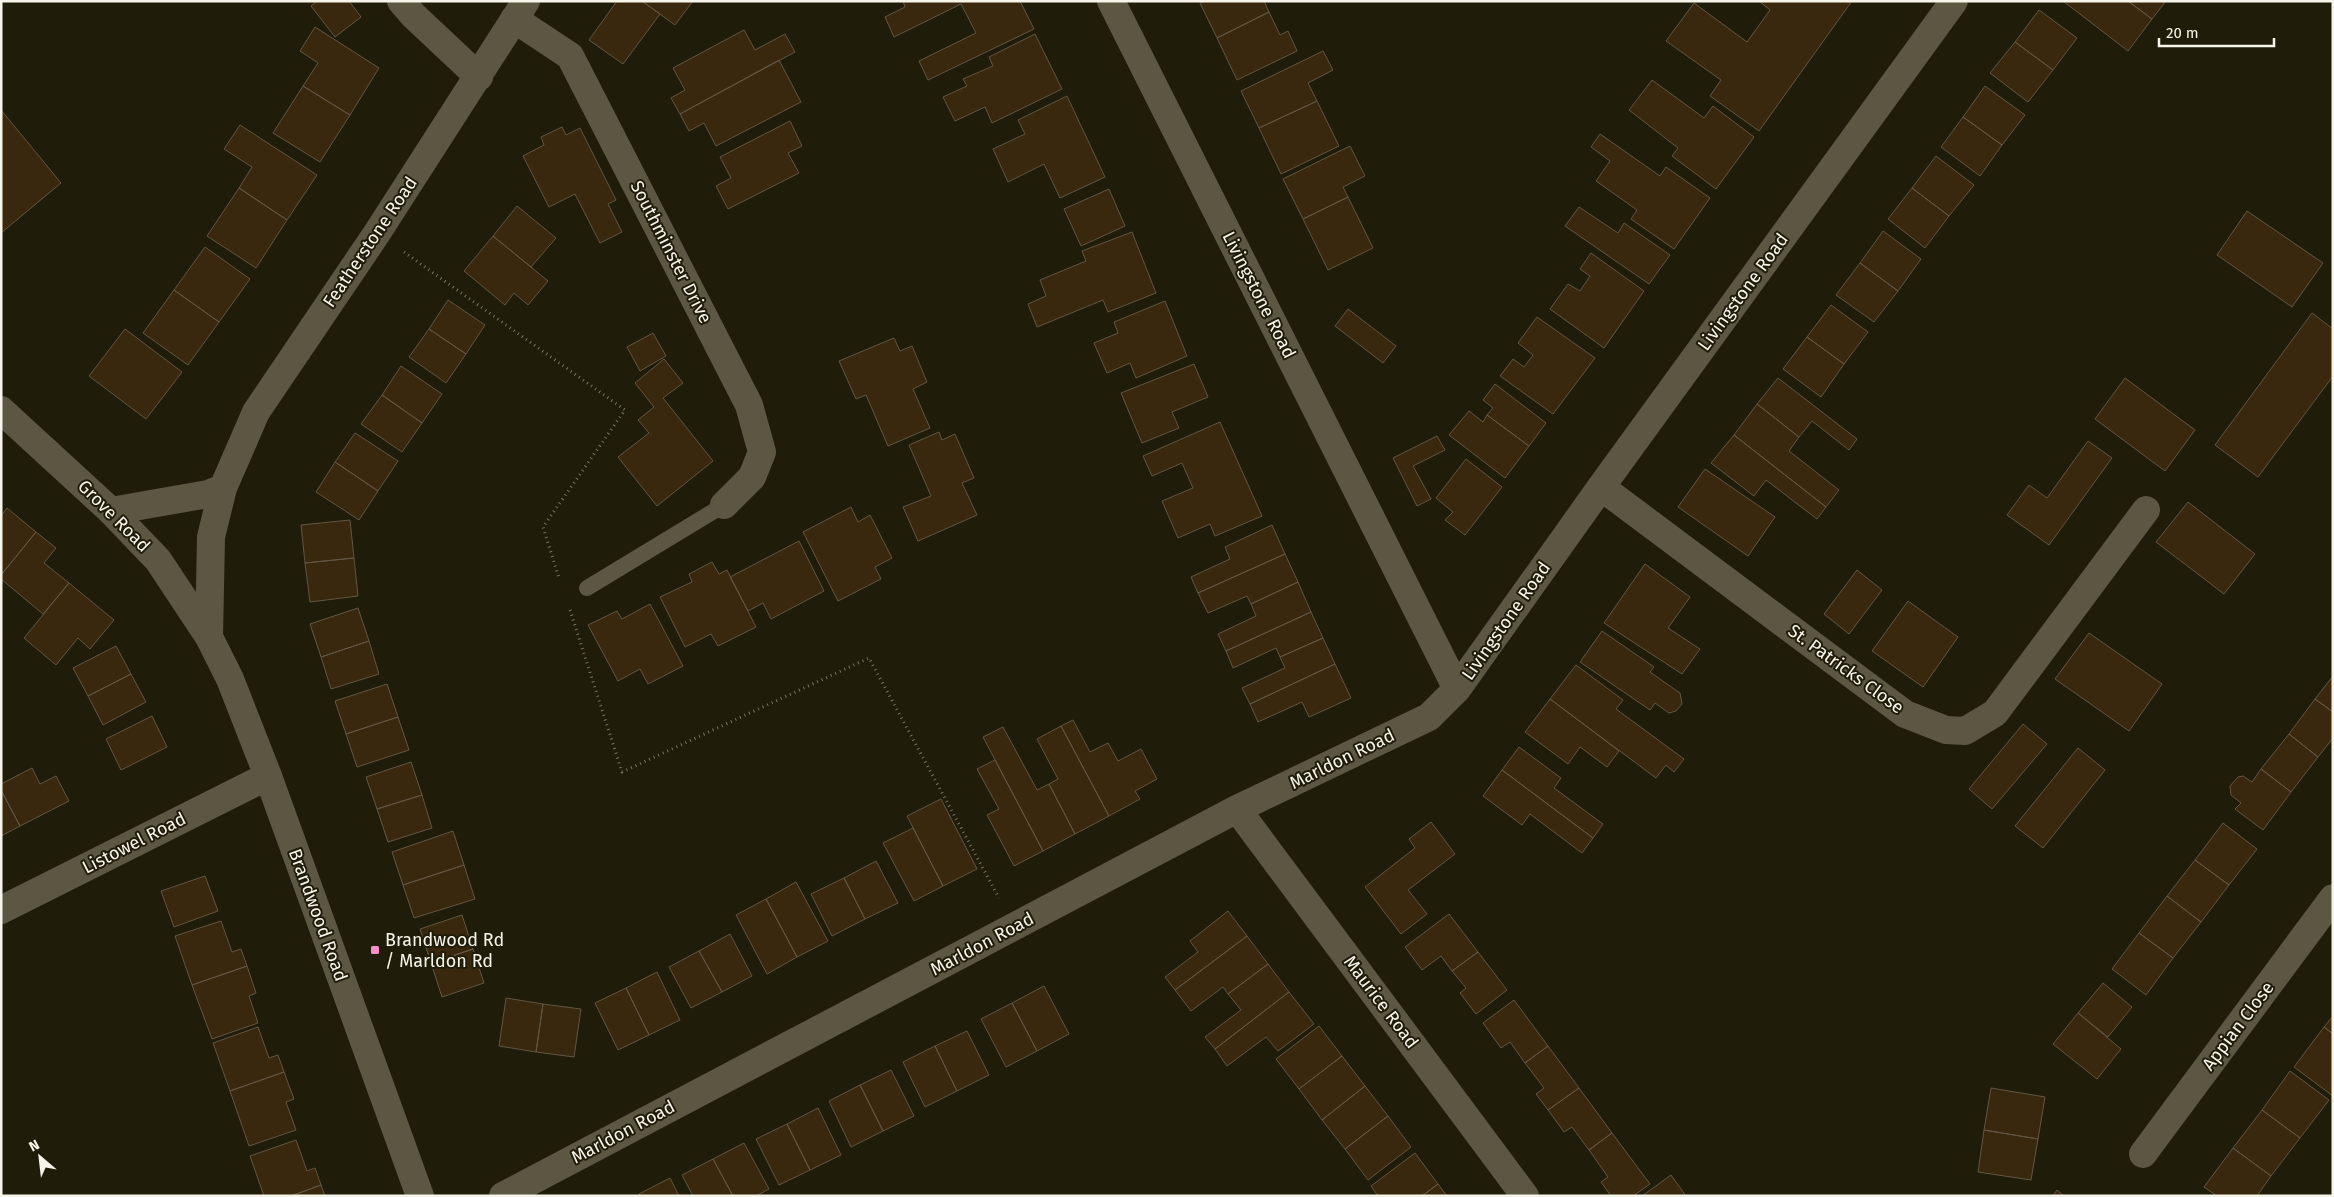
<svg xmlns="http://www.w3.org/2000/svg" width="2334" height="1197" font-family="'Fira Sans',sans-serif">
  <style>
    .building { fill: #39280d; stroke: #625644 }
    .lines { fill: none; stroke-linecap: round; stroke-linejoin: round }
    .path { stroke: #777565; stroke-width: 3; stroke-dasharray: 1 4; stroke-linecap: butt }
    .lane { stroke: #5b5743; stroke-width: 16 }
    .street { stroke: #5b5743; stroke-width: 28 }
    .secondary { stroke: #5b5743; stroke-width: 28 }
    .poi-dot { fill: #f98fca; stroke: #1f1c0a; stroke-width: 2 }
    .labels { text-anchor: middle; stroke-width: 4; stroke-linejoin: round; paint-order: stroke }
    .street-label { font-size: 18px; fill: #f7f5e9; stroke: #1f1c0a }
    .poi-label { font-size: 18px; fill: #f7f5e9; stroke: #1f1c0a; text-anchor: start }
  </style>
  <rect width="100%" height="100%" fill="#1f1c0a"/>
  <path class="building" d="M317 1H349L361 17 335 37 311 6Z
    M617 1H642L660 14 623 64 589 40Z
    M642 1H693L675 25Z
    M903 1H1020L1034 29 928 80 919 61 976 33 961 4 894 37 885 17 905 7Z
    M1205 1H1264L1269 12 1217 38 1200 3Z
    M1759 1H1852L1759 131 1710 96 1721 80 1666 41 1694 3 1747 42 1770 10Z
    M2063 1H2128L2152 19 2128 51Z
    M2128 1H2166L2152 19Z
    M2039 10 2077 38 2053 70 2015 42Z
    M1269 12 1280 35 1288 31 1297 51 1237 80 1217 38Z
    M315 27 379 68 350 115 303 86 318 63 300 51Z
    M744 30 755 50 785 34 795 52 680 114 671 98 685 90 673 68Z
    M1035 34 1062 89 992 123 985 107 955 121 943 97 967 86 963 79 993 66 989 57Z
    M2015 42 2053 70 2028 102 1990 73Z
    M1323 51 1333 70 1308 83 1317 101 1259 128 1241 91Z
    M779 60 801 102 716 146 704 123 689 131 680 114Z
    M1652 80 1704 118 1713 106 1754 137 1716 189 1672 156 1678 148 1629 110Z
    M303 86 350 115 320 162 273 133Z
    M1985 86 2025 115 2002 145 1963 117Z
    M1067 96 1105 177 1060 198 1044 164 1008 182 993 149 1025 134 1018 120Z
    M1317 101 1339 146 1281 174 1259 128Z
    M1 110 61 183 1 233Z
    M1963 117 2002 145 1980 176 1941 147Z
    M790 121 802 146 788 153 799 173 728 209 716 186 731 178 720 157Z
    M240 125 317 175 287 220 239 188 252 167 224 149Z
    M562 127 566 135 580 128 616 200 608 204 622 232 600 243 575 194 549 207 523 156 544 145 541 137Z
    M1600 134 1660 176 1666 167 1710 198 1674 249 1631 219 1637 210 1596 181 1610 161 1591 147Z
    M1350 146 1365 176 1343 187 1348 197 1303 219 1283 179Z
    M1936 156 1974 185 1949 216 1912 188Z
    M239 188 287 220 256 268 207 236Z
    M1912 188 1949 216 1925 248 1888 219Z
    M1109 189 1125 226 1081 246 1064 209Z
    M1348 197 1373 248 1328 270 1303 219Z
    M517 206 556 238 531 267 493 236Z
    M1579 207 1618 233 1624 223 1670 255 1649 284 1565 226Z
    M2247 211 2323 263 2292 307 2217 255Z
    M1883 231 1921 259 1898 291 1860 263Z
    M1132 232 1156 293 1108 312 1103 300 1037 327 1028 304 1046 296 1040 280 1086 261 1082 251Z
    M493 236 548 281 528 305 514 293 505 305 464 271Z
    M205 247 250 279 219 322 174 290Z
    M1591 253 1644 291 1604 348 1550 309 1568 284 1580 291 1590 276 1580 269Z
    M1860 263 1898 291 1874 322 1836 295Z
    M174 290 219 322 188 365 143 333Z
    M448 300 485 325 466 354 429 329Z
    M1165 301 1187 356 1136 378 1130 363 1107 373 1094 343 1118 333 1114 322Z
    M1831 305 1868 332 1844 364 1807 337Z
    M1348 309 1396 346 1383 363 1335 326Z
    M2312 313 2333 329V376L2258 477 2215 445Z
    M1537 317 1595 358 1553 414 1500 376 1513 359 1524 367 1533 355 1518 343Z
    M125 329 182 372 146 419 89 376Z
    M429 329 466 354 446 383 409 357Z
    M653 333 666 356 640 371 627 347Z
    M1807 337 1844 364 1821 397 1783 369Z
    M894 338 900 351 912 346 927 382 913 389 930 428 888 446 866 395 856 399 839 361Z
    M664 359 683 383 663 398 713 461 657 506 618 457 649 433 638 420 654 407 635 383Z
    M1194 364 1208 397 1172 412 1179 428 1142 443 1121 393Z
    M401 366 442 394 422 423 382 395Z
    M1778 378 1857 439 1849 450 1812 421 1799 437 1757 404Z
    M2125 378 2195 430 2165 471 2095 419Z
    M1495 384 1546 423 1529 446 1487 415 1493 408 1483 400Z
    M382 395 422 423 402 452 361 424Z
    M1757 404 1799 437 1789 451 1839 490 1826 507 1734 435Z
    M1469 411 1483 422 1487 415 1529 446 1505 478 1449 435Z
    M1220 422 1262 516 1215 536 1210 524 1178 538 1162 501 1193 488 1182 463 1152 476 1143 456Z
    M939 432 942 440 955 434 974 478 962 483 977 515 918 541 903 507 931 496 909 445Z
    M355 433 398 461 378 491 335 462Z
    M1734 435 1826 507 1817 519 1766 480 1754 496 1711 463Z
    M1437 436 1445 450 1413 466 1431 499 1417 506 1393 458Z
    M2088 441 2112 458 2049 545 2007 515 2029 485 2047 498Z
    M1466 459 1502 487 1465 535 1445 520 1453 512 1436 498Z
    M335 462 378 491 359 520 316 492Z
    M1705 469 1775 517 1748 556 1678 507Z
    M2188 502 2255 554 2224 594 2156 542Z
    M851 507 858 522 870 515 892 558 875 567 881 579 838 601 803 532Z
    M7 508 36 532 1 575V516Z
    M350 520 354 558 305 563 301 525Z
    M1272 525 1285 554 1198 593 1191 577 1230 559 1225 547Z
    M36 532 56 548 44 563 69 583 43 614 1 579V575Z
    M799 541 824 591 771 619 763 603 748 611 730 577Z
    M1285 554 1298 582 1251 604 1247 596 1208 613 1198 593Z
    M354 558 358 596 310 602 305 563Z
    M712 562 719 574 727 570 756 627 718 646 711 634 685 647 660 597 692 582 689 574Z
    M1645 564 1690 597 1668 628 1700 649 1682 674 1604 623Z
    M1857 570 1882 590 1849 634 1824 614Z
    M1298 582 1311 612 1226 651 1218 634 1256 616 1251 604Z
    M69 583 114 620 90 649 78 638 56 665 24 638Z
    M1908 601 1958 637 1923 687 1872 651Z
    M650 604 683 666 648 684 640 669 618 681 588 625 617 611 622 619Z
    M358 608 369 641 321 657 310 624Z
    M1311 612 1323 638 1280 657 1276 648 1233 668 1226 651Z
    M1602 631 1654 667 1650 672 1680 693 1682 704 1676 711 1669 713 1655 703 1650 710 1580 662Z
    M2089 633 2162 684 2129 731 2055 679Z
    M1323 638 1335 664 1250 704 1242 688 1285 668 1280 657Z
    M369 641 379 674 331 689 321 657Z
    M116 646 131 674 88 696 73 668Z
    M1335 664 1351 698 1309 717 1302 702 1258 722 1250 704Z
    M1576 665 1623 700 1616 709 1684 759 1674 772 1666 765 1656 778 1550 699Z
    M131 674 146 702 103 725 88 696Z
    M2333 676V712L2315 699Z
    M387 684 398 717 346 734 335 701Z
    M1550 699 1619 751 1607 767 1580 747 1568 764 1525 732Z
    M2315 699 2333 712V738L2318 757 2289 734Z
    M152 716 167 747 121 770 106 739Z
    M398 717 409 750 357 767 346 734Z
    M1073 720 1090 752 1108 743 1118 761 1141 749 1157 779 1135 791 1140 799 1109 816 1061 726Z
    M2023 724 2047 744 1992 809 1969 789Z
    M1061 726 1109 816 1075 834 1049 784 1058 779 1037 739Z
    M1003 727 1037 790 1049 784 1075 834 1043 851 983 737Z
    M2289 734 2318 757 2291 792 2261 769Z
    M1519 747 1561 778 1554 788 1603 824 1593 838 1502 770Z
    M2078 748 2105 770 2043 848 2015 826Z
    M995 760 1043 851 1014 866 987 815 999 809 977 769Z
    M411 762 422 795 377 809 366 777Z
    M32 768 40 784 56 776 69 801 20 826 1 790V784Z
    M2261 769 2291 792 2263 830 2235 809 2241 803 2231 795 2230 786 2238 777 2243 776 2252 782Z
    M1502 770 1593 838 1582 853 1530 814 1522 825 1483 796Z
    M1 790 20 826 1 836Z
    M422 795 432 828 388 842 377 809Z
    M941 799 977 869 943 886 907 816Z
    M1431 822 1455 854 1408 890 1427 914 1401 934 1365 887 1415 848 1409 839Z
    M2223 823 2257 849 2229 885 2195 860Z
    M913 828 943 886 914 901 883 843Z
    M453 831 464 865 403 885 392 852Z
    M2195 860 2229 885 2201 922 2167 896Z
    M876 861 898 903 865 919 844 878Z
    M464 865 475 899 414 918 403 885Z
    M205 876 218 911 174 927 161 891Z
    M844 878 865 919 832 936 811 894Z
    M796 882 828 941 797 957 766 899Z
    M2167 896 2201 922 2173 958 2139 933Z
    M766 899 797 957 767 974 736 915Z
    M1228 911 1247 936 1175 990 1165 977 1198 952 1190 941Z
    M1449 914 1478 952 1452 971 1441 956 1422 970 1405 947Z
    M462 915 473 949 431 963 420 929Z
    M221 921 232 952 241 949 247 966 192 985 175 936Z
    M2139 933 2173 958 2146 995 2112 969Z
    M730 934 752 976 722 992 699 951Z
    M1247 936 1268 964 1228 994 1223 987 1191 1011 1175 990Z
    M473 949 484 983 442 997 431 963Z
    M699 951 722 992 691 1008 669 967Z
    M1478 952 1507 990 1476 1014 1460 993 1466 988 1452 971Z
    M1268 964 1289 992 1215 1049 1205 1037 1241 1010 1228 994Z
    M247 966 256 993 249 996 258 1023 212 1039 192 985Z
    M657 972 680 1020 649 1035 626 988Z
    M2103 983 2132 1007 2108 1037 2078 1013Z
    M1044 986 1069 1034 1037 1051 1012 1003Z
    M626 988 649 1035 618 1050 595 1003Z
    M1289 992 1314 1024 1278 1051 1266 1037 1227 1066 1215 1049Z
    M506 998 543 1004 536 1052 499 1046Z
    M1514 1000 1548 1046 1525 1063 1510 1042 1501 1048 1483 1023Z
    M1012 1003 1037 1051 1006 1067 981 1019Z
    M543 1004 581 1009 574 1057 536 1052Z
    M2078 1013 2121 1049 2097 1079 2053 1044Z
    M2333 1016V1034L2324 1027Z
    M1319 1026 1342 1056 1299 1089 1276 1059Z
    M258 1027 269 1058 278 1055 284 1072 230 1091 213 1043Z
    M2324 1027 2333 1034V1096L2294 1067Z
    M967 1031 989 1075 957 1091 935 1046Z
    M935 1046 957 1091 925 1107 903 1062Z
    M1548 1046 1579 1088 1548 1110 1536 1094 1544 1088 1525 1063Z
    M1342 1056 1365 1086 1322 1120 1299 1089Z
    M891 1070 914 1116 883 1131 860 1085Z
    M2290 1071 2329 1100 2300 1138 2262 1110Z
    M284 1072 294 1099 286 1102 296 1130 249 1146 230 1091Z
    M860 1085 883 1131 851 1147 829 1101Z
    M1365 1086 1388 1116 1345 1149 1322 1120Z
    M1579 1088 1612 1133 1589 1150 1572 1127 1564 1132 1548 1110Z
    M1991 1088 2045 1097 2038 1139 1984 1130Z
    M818 1108 841 1155 810 1170 787 1124Z
    M2262 1110 2300 1138 2271 1176 2233 1148Z
    M1388 1116 1411 1147 1368 1180 1345 1149Z
    M787 1124 810 1170 779 1185 756 1139Z
    M1984 1130 2038 1139 2031 1180 1978 1172Z
    M1612 1133 1650 1184 1633 1196H1611L1601 1182 1608 1177 1589 1150Z
    M296 1140 307 1171 315 1168 321 1185 291 1196H264L250 1156Z
    M744 1143 769 1189 756 1196H733L713 1159Z
    M2233 1148 2271 1176 2257 1196H2217L2204 1187Z
    M1415 1153 1438 1184 1422 1196H1378L1371 1186Z
    M713 1159 733 1196H693L682 1175Z
    M1671 1175 1686 1196H1642Z
    M670 1178 679 1196H640L639 1194Z
    M1438 1184 1447 1196H1422Z
    M321 1185 325 1196H291Z
    M2057 1190 2064 1196H2053Z"/>
  <g class="lines">
    <path class="path" d="M404 252 625 410 543 527 559 578
      M570 610 622 772 869 658 999 898"/>
    <path class="lane" d="M587 588 724 505"/>
    <path class="street" d="M401 1 414 16 479 77
      M1111 1 1457 689 1601 487 1954 1
      M514 19 570 56 749 405 762 452 752 477 724 505
      M1601 487 1905 714 1946 730 1965 731 1995 713 2146 510
      M111 511 208 494 223 488 256 412 377 233 526 1
      M209 637 211 537 223 488
      M1237 809 1525 1196
      M1 910 268 776
      M2143 1154 2333 898
      M503 1196 1237 809 1429 717 1457 689"/>
    <path class="secondary" d="M1 410 111 511 158 560 209 637 230 679 268 776 420 1196"/>
  </g>
  <rect class="poi-dot" x="370" y="945" width="10" height="10" rx="2.5"/>
  <g class="labels">
    <g class="street-label">
      <text transform="translate(370 242) rotate(-56)" y="6">Featherstone Road</text>
      <text transform="translate(671 252) rotate(63)" y="6">Southminster Drive</text>
      <text transform="translate(1743 292) rotate(-54)" y="6">Livingstone Road</text>
      <text transform="translate(1259 295) rotate(63)" y="6">Livingstone Road</text>
      <text transform="translate(114 516) rotate(45)" y="6">Grove Road</text>
      <text transform="translate(1506 621) rotate(-55)" y="6">Livingstone Road</text>
      <text transform="translate(1846 669) rotate(36)" y="6">St. Patricks Close</text>
      <text transform="translate(1342 759) rotate(-26)" y="6">Marldon Road</text>
      <text transform="translate(134 843) rotate(-27)" y="6">Listowel Road</text>
      <text transform="translate(318 915) rotate(70)" y="6">Brandwood Road</text>
      <text transform="translate(982 944) rotate(-28)" y="6">Marldon Road</text>
      <text transform="translate(1381 1002) rotate(53)" y="6">Maurice Road</text>
      <text transform="translate(2238 1026) rotate(-53)" y="6">Appian Close</text>
      <text transform="translate(623 1132) rotate(-28)" y="6">Marldon Road</text>
    </g>
    <g class="poi-label">
      <text x="385" y="946">Brandwood Rd<tspan x="385" dy="21">/ Marldon Rd</tspan></text>
    </g>
  </g>
  <rect width="2334" height="1197" fill="none" stroke="#f7f5e9" stroke-width="5"/>
  <g transform="translate(40 1157) rotate(332)" stroke="#1f1c0a" stroke-width="4" paint-order="stroke">
  <path d="M0-4L9 19L0 12L-9 19Z" fill="#f7f5e9"/>
  <text y="-8" font-size="14" font-weight="bold" text-anchor="middle" fill="#f7f5e9">N</text>
  </g>
  <path d="M2159 38v8h115v-8" fill="none" stroke="#f7f5e9" stroke-width="2.5"/>
  <text x="2166" y="38" font-size="15" fill="#f7f5e9" stroke="#1f1c0a" stroke-width="4" paint-order="stroke">20 m</text>
</svg>
